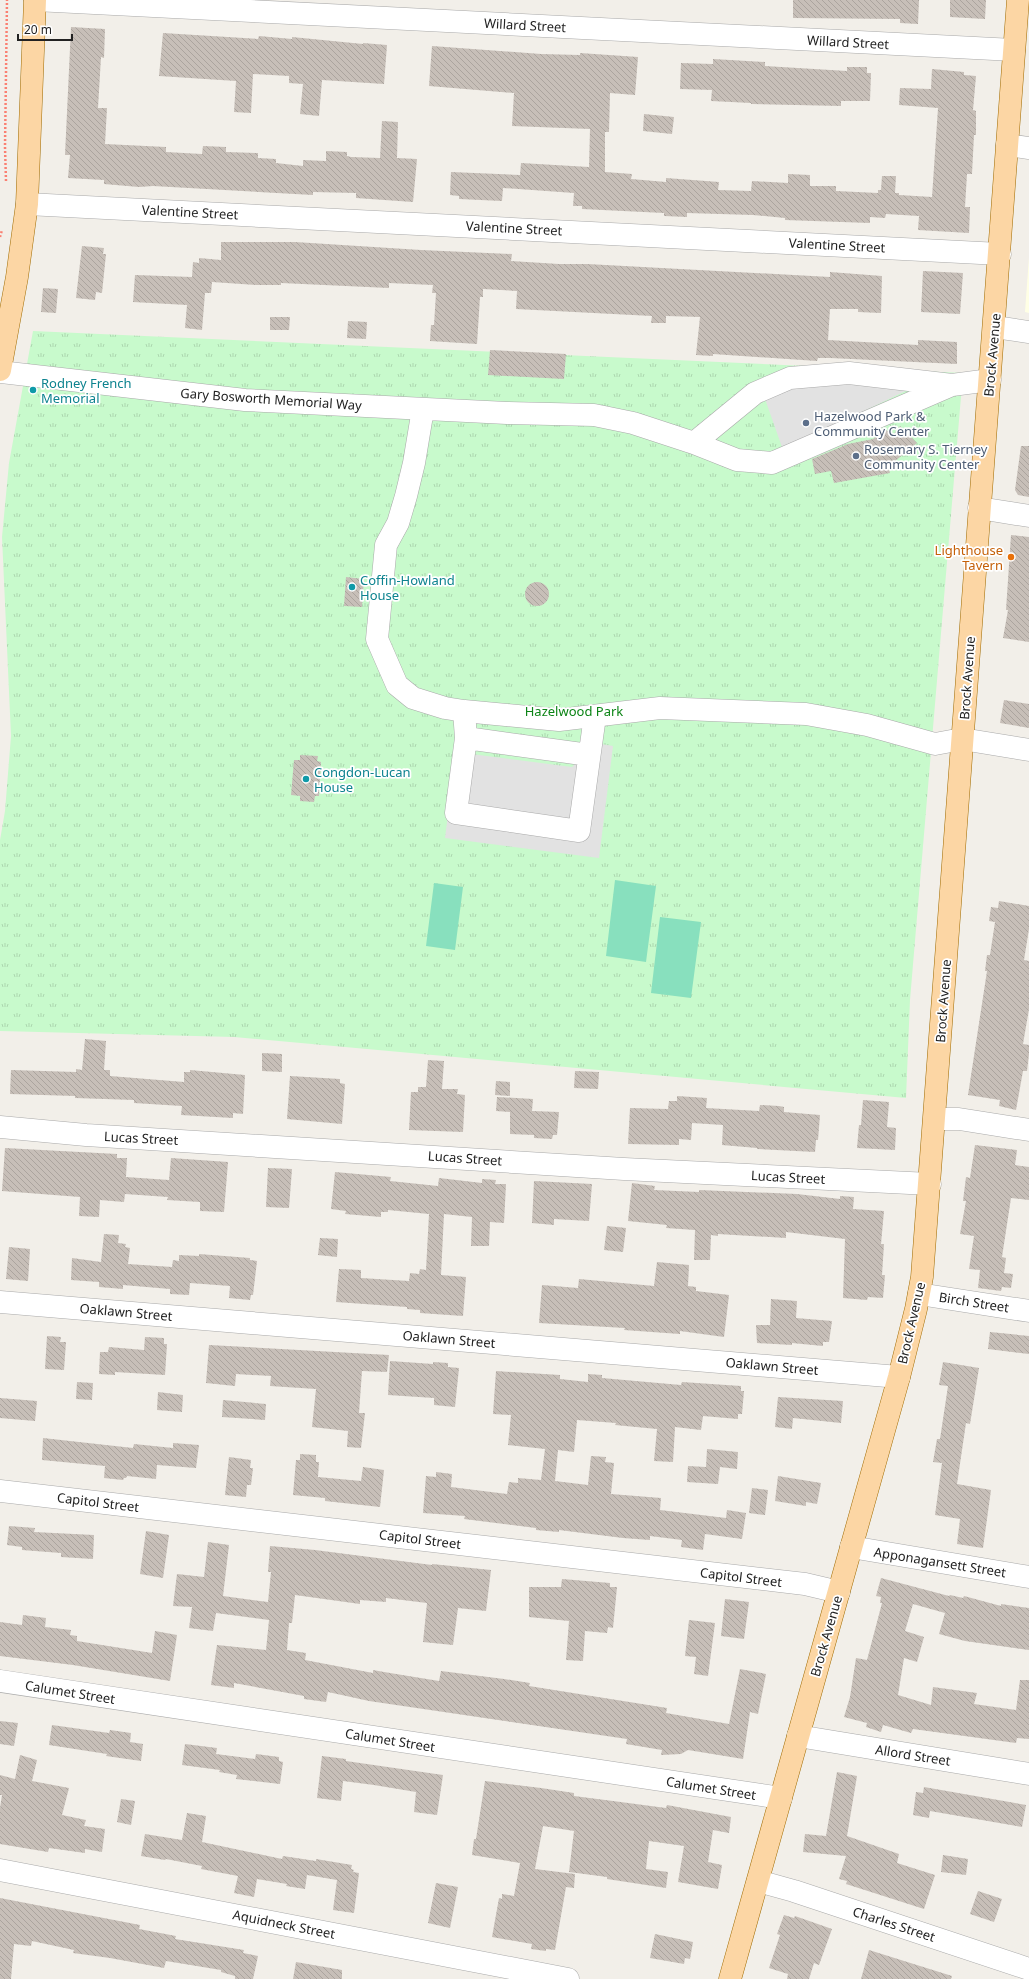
<svg xmlns="http://www.w3.org/2000/svg" width="1029" height="1979" font-family="'Noto Sans',sans-serif">
  <style>
    .education { fill: #ffffe5 }
    .park { fill: url(#park-tufts) }
    .pitch { fill: #88e0be }
    .parking { fill: #e2e2e2 }
    .building { fill: url(#building-back-hatch) }
    .lines { fill: none; stroke-linecap: round; stroke-linejoin: round }
    .minor-casing { stroke: #a9a9a9; stroke-width: 23 }
    .major-casing { stroke: #a06b00; stroke-width: 23 }
    .path { stroke: #fa8072; stroke-width: 2.5; stroke-dasharray: 2 2; stroke-linecap: butt }
    .minor { stroke: #fff; stroke-width: 22 }
    .major { stroke: #fcd6a4; stroke-width: 22 }
    .culture-dot { fill: #0f9aa8; stroke: #fff; stroke-width: 1.5 }
    .service-dot { fill: #5c6f8a; stroke: #fff; stroke-width: 1.5 }
    .food-dot { fill: #e8710a; stroke: #fff; stroke-width: 1.5 }
    .labels { text-anchor: middle; stroke-width: 3.5; stroke-linejoin: round; paint-order: stroke }
    .street-label { font-size: 13px; fill: #222; stroke: #fff }
    .culture-label { font-size: 13px; fill: #0d838f; stroke: #fff; text-anchor: start }
    .service-label { font-size: 13px; fill: #4e5e75; stroke: #fff; text-anchor: start }
    .food-label { font-size: 13px; fill: #c56008; stroke: #fff; text-anchor: end }
    .park-label { font-size: 13px; fill: #0c8416; stroke: #fff }
  </style>
  <defs>
    <pattern id="park-tufts" width="24" height="20" patternUnits="userSpaceOnUse"><rect width="24" height="20" fill="#c8facc"/><path d="M3 7l-1-3M5 7V3M7 7l1-3M15 17l-1-3M17 17v-4M19 17l1-3" fill="none" stroke="#acd6af"/></pattern>
    <pattern id="building-back-hatch" width="6" height="6" patternUnits="userSpaceOnUse"><rect width="6" height="6" fill="#c7bfb8"/><path d="M-1 5l2 2M0 0l6 6M5-1l2 2" fill="none" stroke="#aba49e"/></pattern>
  </defs>
  <rect width="100%" height="100%" fill="#f2efe9"/>
  <path class="education" d="M1029 257V313L1025 312Z"/>
  <path class="park" d="M33 331 963 373 910 1000 906 1098 234 1037 0 1031V840L5 811 11 736 2 537 9 463Z"/>
  <path class="pitch" d="M615 880 656 886 646 962 606 956Z
    M434 883 463 887 455 950 426 946Z
    M660 917 701 922 691 998 651 993Z"/>
  <path class="parking" d="M846 378 916 386 783 450 764 396 793 383Z
    M595 743 613 746 599 858 445 838 456 752 572 767Z"/>
  <path class="building" d="M793 0H919L918 24 900 23V19L793 18Z
    M950 0H986L985 19 950 17Z
    M71 27 105 29 104 58 101 57 98 108H107L105 144 166 147V152L202 154 203 146 226 147V152L258 153V158L276 159V163L303 166V160L326 161V151L347 152V156L351 157 380 158 382 121 398 122 397 158 417 159 413 202 356 198V193L313 192V195L153 186 139 187 104 184V180L68 178 70 155H65Z
    M163 33 258 39 259 36 292 39V37L363 44V43L387 45 384 84 322 80 319 116 300 114 303 84 289 83V76L253 74 251 113 234 112 236 81 159 76Z
    M432 46 541 54 580 55V53L638 57 635 95 610 93 609 132H605V172L632 174 631 179 666 182V178L719 182 718 190 751 191 752 181 788 183V174L810 175V186H836V191L878 193V190H881L882 176H896L895 193H899V195L932 197 938 108 899 105 900 88 931 89 932 69 964 72V75L976 76 973 110 976 111V135H974L972 174H967L965 207H970L969 233 918 230 919 216 886 214 885 218 870 217V223L785 220V218L753 215 687 213V217L664 216V213L582 209V206H573L574 193 503 188 502 201 459 199V196L450 195 451 172 520 175 521 163 589 167 590 129 512 126 514 93 429 86Z
    M713 59 765 62V66L847 71V67H867V73H871L870 101H841V106L751 104V103L711 101 712 90 680 89 681 63 713 64Z
    M644 114 674 117 672 134 643 131Z
    M221 242H295L421 250 512 254 511 261 559 264H587L830 277V272L882 276 881 313 858 312V309H830L828 340 918 345V340L957 342V364L830 358H818L817 361 713 354V356L696 355 700 317 666 316V323H651L652 316 516 309 517 291 483 289V297H480L477 344 430 341 431 325H434L436 293H432L433 285 389 283V288L281 283V285H256L212 282 211 293H205L202 330 185 328 187 305 133 302 135 275 192 277 193 262 199 263V258L221 260Z
    M82 246 104 248 103 254H106L102 293 96 292 95 300 76 298Z
    M923 271 963 273 960 314 921 312Z
    M43 288 58 289 56 313 41 312Z
    M270 317H290L289 330H270Z
    M348 321 367 322 366 339 347 338Z
    M490 350 566 354 564 379 488 375Z
    M900 426 917 443 894 462 889 469 890 473 834 483 831 471 815 474 812 459 848 444 873 439 885 429 893 435Z
    M1021 446H1029V497L1018 495 1015 490Z
    M1011 535 1029 537V642L1003 638 1008 610H1006Z
    M346 577 364 579 362 607 344 606Z
    M525 594a12 12 0 1 1 24 0a12 12 0 1 1-24 0Z
    M1004 700 1029 704V728L1000 723Z
    M300 755 318 756 317 761 321 762 319 796H315L314 802 300 801V796L291 795 294 760H300Z
    M999 901 1029 906V929L1024 960 1029 961V1009L1023 1044 1029 1045V1054L1027 1071H1023L1016 1110 999 1106 1000 1100 968 1095 987 971H985L987 955H990L995 922 989 921 991 907 998 908Z
    M85 1039 106 1041 104 1070H110V1076L184 1082V1072H190V1070L245 1075 243 1114 233 1113V1118L181 1115 182 1106 134 1103V1100L75 1098V1096L10 1094 11 1070 76 1072V1069L82 1070Z
    M262 1053 282 1054V1072L262 1071Z
    M428 1060 444 1061 442 1089H458L457 1094 465 1095 463 1132 409 1130 411 1092H418V1087H426Z
    M575 1071 599 1072 598 1089 574 1088Z
    M290 1076 340 1079V1083L345 1084 342 1124 287 1119Z
    M496 1081 510 1082V1096L495 1095Z
    M677 1096 707 1098 706 1108 759 1111 760 1105 779 1106 784 1107V1112L820 1115 818 1140H816L815 1152 757 1149V1148L722 1145 723 1125 692 1123 691 1140 679 1139V1145L628 1144 630 1108 668 1109 669 1101H677Z
    M497 1097 533 1099 532 1111 559 1112 557 1135H553L552 1139 534 1138V1135L510 1134V1112L496 1111Z
    M863 1100 889 1102 887 1127 896 1128 895 1150 857 1148 859 1125H861Z
    M975 1145 1017 1150 1015 1165 1029 1167V1200L1011 1198 1002 1257 1006 1258 1004 1273 1013 1274 1011 1288 1002 1287 1001 1291 978 1288 980 1270 969 1269 974 1236 960 1234 966 1201H963L966 1177 970 1178Z
    M5 1148 117 1154V1158H127L126 1177 169 1180 171 1158 228 1162 224 1212 200 1211V1202L167 1200 168 1197 125 1194 124 1202 100 1200 99 1217 79 1216 80 1197 2 1191Z
    M268 1168 292 1169 289 1208 266 1207Z
    M335 1172 391 1177 390 1181 438 1186 439 1178 482 1183V1179L496 1180 495 1184H506L504 1223 490 1222 489 1246H471L472 1217 444 1214 441 1275 466 1277 463 1316 420 1313V1310L407 1309V1307L336 1302 339 1269 361 1270V1278L409 1281 410 1273 419 1274 420 1269 426 1270 429 1214 388 1210V1212H381V1217L345 1214 346 1211 331 1209Z
    M534 1181 592 1184 589 1221 554 1219V1225L532 1223Z
    M632 1183 655 1186 654 1190 699 1192V1190L797 1194 840 1199V1196L854 1197 853 1209 884 1211 881 1244H884L882 1275H885L883 1298 868 1297 867 1300 843 1298 845 1239 786 1232V1238L718 1234V1236L711 1235 710 1260H694L695 1230 666 1228 667 1225 628 1221Z
    M607 1226 626 1228 623 1252 604 1250Z
    M104 1234 119 1235 118 1243 126 1244 125 1247 130 1248 128 1264 172 1267 173 1260 179 1261V1255L199 1256V1254L250 1258V1260L257 1261 253 1295H251L250 1300 229 1298 230 1286 190 1283 189 1295 170 1294V1289L123 1285V1289L99 1287V1282L71 1280 72 1258 101 1262Z
    M320 1238 338 1239 337 1257 318 1255Z
    M9 1247 30 1249 28 1281 6 1279Z
    M657 1262 689 1265 688 1286 696 1287V1291L729 1295 724 1337 680 1331V1334L624 1330 625 1328 539 1323 542 1285 578 1288 579 1279 654 1286Z
    M771 1299 797 1301 796 1318 832 1321 829 1342H823V1346L792 1343V1345L757 1343 756 1325H770Z
    M990 1332 1029 1336V1354L988 1349Z
    M47 1336 61 1337 60 1342H66L64 1370 45 1369Z
    M145 1337 164 1338V1344H167L165 1375 115 1372V1375L99 1374 100 1352H108L109 1347 144 1350Z
    M209 1345 389 1355 387 1372 362 1371 359 1413H365L361 1448 347 1447 348 1431 312 1427 316 1389 270 1386 271 1376 236 1374 235 1386 206 1383Z
    M390 1361 433 1364V1362L448 1363V1367L459 1368 455 1407 434 1405V1398L388 1395Z
    M943 1362 979 1368 970 1424 966 1423 957 1484 991 1490 983 1548 957 1544 960 1519 935 1515 942 1463 933 1462 937 1439H940L948 1386 939 1385Z
    M496 1371 560 1375V1379L588 1382V1374L602 1375V1378L647 1382 681 1385 682 1382 741 1386V1391H744L742 1414H738V1419L703 1416 701 1430 675 1427 673 1462 654 1461 657 1429 615 1425 616 1423 577 1420 574 1452 558 1450 555 1481 588 1485 591 1456 606 1457 605 1462 614 1463 611 1494 661 1498 660 1510 726 1518 727 1510 746 1513 742 1539 705 1534 703 1550 681 1547 682 1540 650 1536V1540L623 1538 559 1530V1532L536 1530V1528L464 1519 465 1516 423 1513 426 1476 436 1477V1472L452 1474 451 1487 507 1494 509 1482 518 1483V1478L541 1480 545 1449 508 1445 511 1415 493 1414Z
    M77 1382 93 1383 92 1400 76 1399Z
    M158 1392 183 1395 182 1412 157 1410Z
    M778 1397 843 1401 841 1423 793 1418 792 1429 775 1427Z
    M0 1398 37 1401 35 1421 0 1418Z
    M223 1400 266 1404 265 1420 222 1417Z
    M43 1438 133 1448 134 1444 173 1448V1443L199 1445 196 1468 157 1465 156 1479 127 1476 126 1478H124L123 1480 104 1478 105 1466 42 1460Z
    M707 1449 738 1452 737 1469 720 1467 718 1484 687 1482 688 1466 706 1467Z
    M300 1454 316 1455V1462H319L318 1477 361 1481 363 1467 384 1470 380 1507 325 1501V1498L293 1495 296 1460H300Z
    M229 1457 251 1460 250 1468H253L251 1485H247L246 1497 225 1495Z
    M778 1476 821 1483 817 1504 806 1502V1506L775 1501Z
    M752 1488 768 1490 765 1515 749 1513Z
    M9 1526 35 1528 34 1532 94 1535 93 1559 61 1557V1553L22 1550V1547L7 1545Z
    M146 1531 169 1535 163 1578 140 1574Z
    M208 1542 229 1545 223 1596 268 1602 271 1572H268L270 1546 315 1550 432 1565V1564L491 1570 486 1611 458 1608 453 1645 423 1642 427 1603 386 1598V1602L360 1600V1604L295 1595 292 1623H289L287 1650 306 1653 305 1660 373 1673V1670L384 1672 439 1681 441 1671 504 1679 530 1683 529 1686 667 1708 666 1713 729 1724 740 1669 766 1674 758 1714 750 1712 743 1759 688 1750 681 1754 661 1755 662 1750 626 1744 627 1739 369 1701 328 1692 326 1702 304 1699V1696L234 1683V1688L211 1685 217 1645 266 1650 269 1620 216 1613 213 1631 189 1628 192 1607 173 1606 177 1574 204 1577Z
    M881 1578 949 1596 950 1595 963 1598 964 1596 1001 1606V1604L1029 1608V1650L965 1641 939 1634 945 1613 913 1604 905 1631 924 1637 917 1662 904 1658 898 1695 931 1705 933 1687 977 1693 974 1704 1016 1710 1020 1680H1029V1739L1017 1738 1016 1743 913 1729 911 1733 883 1725 881 1732 866 1727 867 1723 844 1717 850 1697 856 1658 867 1660 882 1603H880L881 1597 876 1596Z
    M562 1579 610 1583V1587H617L613 1628 608 1627 607 1633 585 1631 583 1661 566 1660 569 1621 529 1617V1587H561Z
    M725 1599 749 1602 744 1639 721 1636Z
    M23 1615 46 1618 45 1627 71 1630 70 1635 77 1636V1641L152 1653 155 1631 177 1635 170 1681 73 1665 0 1656V1622L22 1625Z
    M689 1620 715 1623 708 1676 694 1674 696 1657 685 1656Z
    M0 1721 18 1723 14 1746 0 1744Z
    M52 1725 109 1733 110 1730 131 1733 130 1742 143 1744 141 1761 106 1756 107 1754 49 1745Z
    M185 1744 217 1748 216 1754 255 1759 256 1754 279 1757V1761L283 1762 280 1784 236 1779 237 1775 219 1772 220 1770 182 1765Z
    M20 1755 37 1760 32 1781 69 1788 62 1815 86 1820 84 1826 105 1829 102 1852 85 1849V1853L49 1848 48 1852 0 1844V1808L2 1795H0V1775L15 1779Z
    M322 1756 346 1759V1761L443 1775 437 1815 414 1812 416 1792 374 1785 343 1781 341 1801 317 1798Z
    M837 1772 857 1776 847 1836 899 1854 897 1863 935 1875 924 1909 846 1884 847 1881 839 1879 846 1856 803 1852 805 1834 826 1836Z
    M485 1781 541 1788 574 1793V1796L613 1801 666 1808 667 1805 731 1817 729 1833 713 1830 708 1862 722 1865 718 1889 678 1882 684 1846 649 1841 646 1869 668 1872 666 1888 607 1879V1877L569 1872 574 1831 543 1826 535 1869 575 1874 574 1888 566 1887 555 1950 546 1949V1951L531 1949 532 1944 492 1937 499 1898 502 1899V1894L514 1896 520 1863 472 1855 474 1839H476Z
    M924 1787 1026 1805 1022 1827 930 1811 929 1818 913 1815 916 1792 923 1793Z
    M121 1799 135 1801 131 1825 117 1822Z
    M187 1813 206 1816 202 1842 282 1859 283 1856 316 1861V1859L352 1865 351 1869 354 1870 353 1872 359 1873 354 1913 333 1910 337 1880 307 1875 305 1889 286 1886 287 1884 257 1879 254 1897 234 1893 238 1876 201 1869 202 1866 166 1859 165 1860 141 1856 145 1834 182 1840Z
    M943 1855 968 1859 966 1875 941 1872Z
    M436 1883 458 1887 450 1928 428 1923Z
    M978 1891 1002 1899 994 1922 970 1914Z
    M0 1898 140 1925 139 1929 176 1936 175 1939 244 1950 243 1953 258 1956 253 1979H235V1976L221 1972V1970L166 1961 164 1968 110 1958 73 1953 74 1950 32 1941 31 1946 14 1944 11 1979H0Z
    M784 1915 794 1918 795 1916 832 1929 819 1965 814 1963 809 1979H787L788 1974 769 1968 780 1935 777 1934Z
    M655 1934 693 1942 690 1959 685 1958 684 1964 650 1958Z
    M869 1950 952 1976 951 1979H861Z
    M296 1962 342 1970V1979H293Z"/>
  <g class="lines">
    <g class="minor-casing">
      <path id="minor" d="M35 0 1014 50
        M1007 145 1029 148
        M27 204 1000 254
        M995 327 1029 332
        M0 372 245 400 507 413 594 415 633 423 694 443 737 460 772 463 952 385 990 380
        M423 409 414 463 406 496 398 523 386 545 377 639 397 685 413 698 445 708 464 711 559 720 660 708 806 714 867 725 935 744 962 739 1029 750
        M694 443 755 393 790 378 849 373 952 385
        M979 508 1029 516
        M464 711 466 738 456 813 579 831 595 716
        M466 738 589 755
        M935 1119H959L1029 1130
        M0 1127 86 1135 624 1169 930 1184
        M919 1294 1029 1311
        M0 1302 899 1377
        M0 1491 805 1584 839 1592
        M851 1547 1029 1577
        M0 1681 781 1798
        M798 1736 1029 1774
        M0 1870 568 1979
        M758 1881 794 1891 1029 1969"/>
    </g>
    <g class="major-casing">
      <path id="major" d="M0 370 17 277 27 204 35 0
        M730 1979 899 1377 916 1309 922 1277 1018 0"/>
    </g>
    <path class="path" d="M6 181 5 147 7 0
      M0 237 2 230"/>
    <use href="#minor" class="minor"/>
    <use href="#major" class="major"/>
  </g>
  <g class="culture-dot">
    <circle cx="33" cy="390" r="4"/>
    <circle cx="352" cy="587" r="4"/>
    <circle cx="306" cy="779" r="4"/>
  </g>
  <g class="service-dot">
    <circle cx="806" cy="423" r="4"/>
    <circle cx="856" cy="456" r="4"/>
  </g>
  <circle class="food-dot" cx="1011" cy="557" r="4"/>
  <g class="labels">
    <g class="street-label">
      <text transform="translate(525 25) rotate(3)" y="5">Willard Street</text>
      <text transform="translate(848 42) rotate(3)" y="5">Willard Street</text>
      <text transform="translate(190 212) rotate(3)" y="5">Valentine Street</text>
      <text transform="translate(514 228) rotate(3)" y="5">Valentine Street</text>
      <text transform="translate(837 245) rotate(3)" y="5">Valentine Street</text>
      <text transform="translate(992 355) rotate(-85)" y="5">Brock Avenue</text>
      <text transform="translate(271 399) rotate(4)" y="5">Gary Bosworth Memorial Way</text>
      <text transform="translate(967 678) rotate(-86)" y="5">Brock Avenue</text>
      <text transform="translate(943 1001) rotate(-86)" y="5">Brock Avenue</text>
      <text transform="translate(141 1138) rotate(3)" y="5">Lucas Street</text>
      <text transform="translate(465 1158) rotate(4)" y="5">Lucas Street</text>
      <text transform="translate(788 1177) rotate(3)" y="5">Lucas Street</text>
      <text transform="translate(974 1302) rotate(9)" y="5">Birch Street</text>
      <text transform="translate(126 1312) rotate(5)" y="5">Oaklawn Street</text>
      <text transform="translate(911 1323) rotate(-77)" y="5">Brock Avenue</text>
      <text transform="translate(449 1339) rotate(5)" y="5">Oaklawn Street</text>
      <text transform="translate(772 1366) rotate(5)" y="5">Oaklawn Street</text>
      <text transform="translate(98 1502) rotate(7)" y="5">Capitol Street</text>
      <text transform="translate(420 1539) rotate(7)" y="5">Capitol Street</text>
      <text transform="translate(940 1562) rotate(9)" y="5">Apponagansett Street</text>
      <text transform="translate(741 1577) rotate(7)" y="5">Capitol Street</text>
      <text transform="translate(826 1636) rotate(-74)" y="5">Brock Avenue</text>
      <text transform="translate(70 1692) rotate(9)" y="5">Calumet Street</text>
      <text transform="translate(390 1740) rotate(9)" y="5">Calumet Street</text>
      <text transform="translate(913 1755) rotate(9)" y="5">Allord Street</text>
      <text transform="translate(711 1788) rotate(9)" y="5">Calumet Street</text>
      <text transform="translate(284 1924) rotate(11)" y="5">Aquidneck Street</text>
      <text transform="translate(894 1924) rotate(18)" y="5">Charles Street</text>
    </g>
    <g class="culture-label">
      <text x="41" y="388">Rodney French<tspan x="41" dy="15">Memorial</tspan></text>
      <text x="360" y="585">Coffin-Howland<tspan x="360" dy="15">House</tspan></text>
      <text x="314" y="777">Congdon-Lucan<tspan x="314" dy="15">House</tspan></text>
    </g>
    <g class="service-label">
      <text x="814" y="421">Hazelwood Park &amp;<tspan x="814" dy="15">Community Center</tspan></text>
      <text x="864" y="454">Rosemary S. Tierney<tspan x="864" dy="15">Community Center</tspan></text>
    </g>
    <g class="food-label">
      <text x="1003" y="555">Lighthouse<tspan x="1003" dy="15">Tavern</tspan></text>
    </g>
    <g class="park-label">
      <text x="574" y="716">Hazelwood Park</text>
    </g>
  </g>
  <path d="M18 34v6h54v-6" fill="none" stroke="#222222" stroke-width="2"/>
  <text x="24" y="34" font-size="12" fill="#222222" stroke="#ffffff" stroke-width="3" paint-order="stroke">20 m</text>
</svg>
